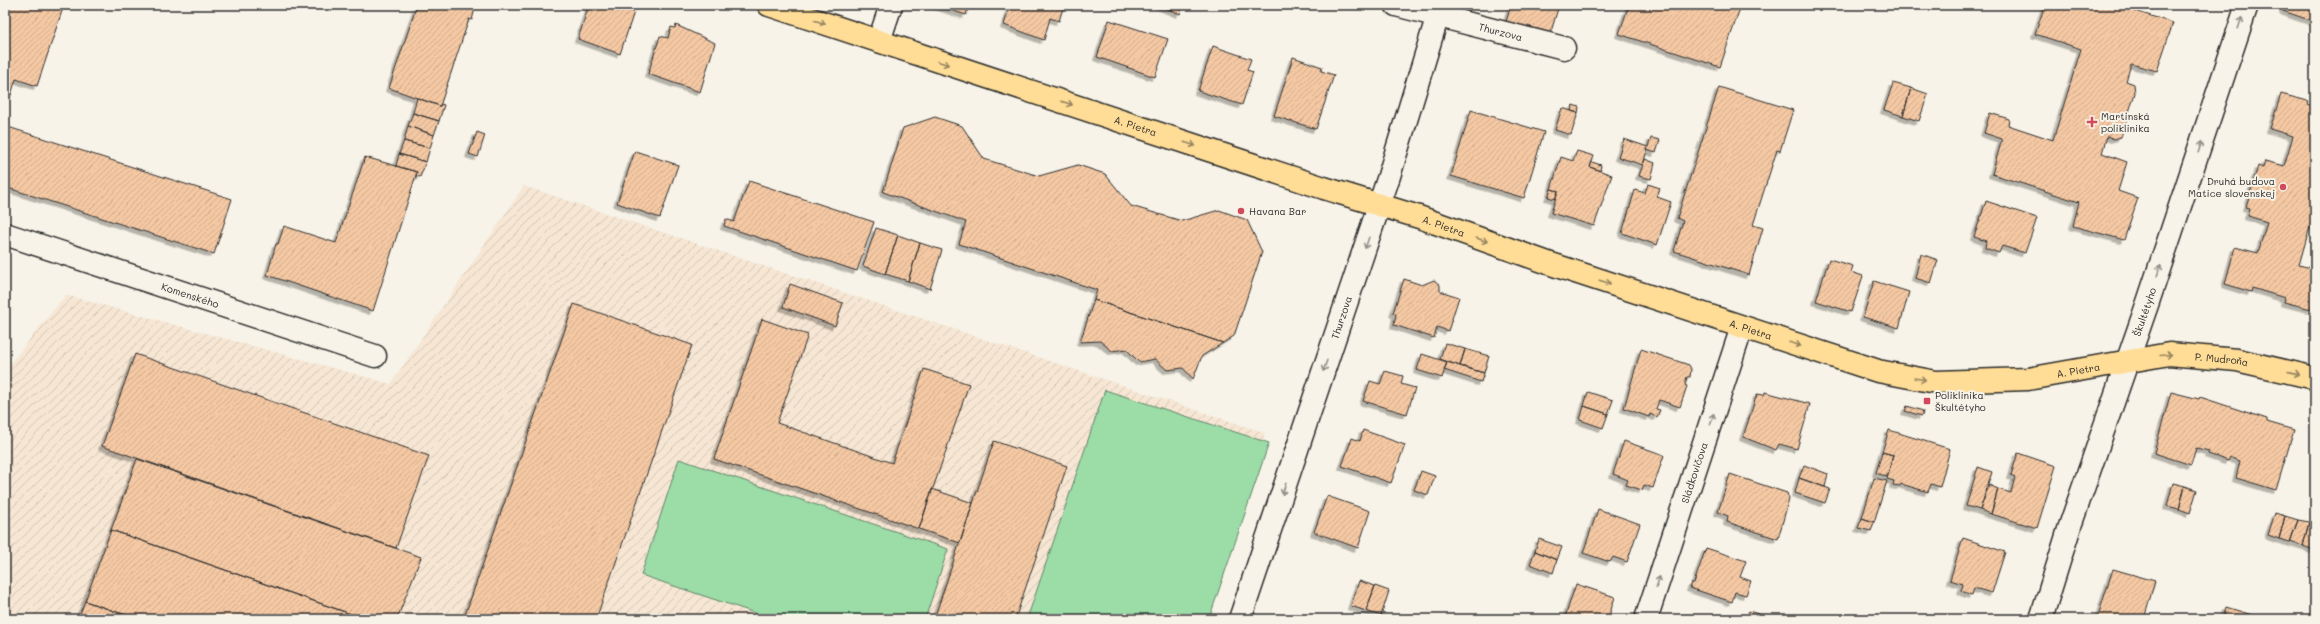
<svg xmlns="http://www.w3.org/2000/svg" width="2320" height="624" font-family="Mali,sans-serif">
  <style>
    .industrial { fill: url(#industrial-furrows) }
    .green { fill: #9bdca7; stroke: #638469 }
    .building { fill: url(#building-hatch); stroke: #2b2b2b; filter: url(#shadow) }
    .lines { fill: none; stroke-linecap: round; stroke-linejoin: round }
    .street-casing { stroke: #2b2b2b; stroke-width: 25 }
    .primary-casing { stroke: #2b2b2b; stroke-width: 25 }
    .street { stroke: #f7f3e8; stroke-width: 22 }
    .primary { stroke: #ffdd96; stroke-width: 22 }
    .oneway { stroke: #958460 }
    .oneway2 { stroke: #918f8a }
    .poi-dot { fill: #d1495b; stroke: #f7f3e8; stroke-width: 1.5 }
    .labels { text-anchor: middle; stroke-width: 4; stroke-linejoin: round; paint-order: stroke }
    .street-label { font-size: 10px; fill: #2b2b2b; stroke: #f7f3e8 }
    .poi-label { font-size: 10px; fill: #2b2b2b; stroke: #f7f3e8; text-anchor: start }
  </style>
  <defs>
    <pattern id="industrial-furrows" width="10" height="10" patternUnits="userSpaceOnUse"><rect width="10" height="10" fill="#f6e6d3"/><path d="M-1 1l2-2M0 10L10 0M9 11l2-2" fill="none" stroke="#d3c5b5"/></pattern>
    <pattern id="building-hatch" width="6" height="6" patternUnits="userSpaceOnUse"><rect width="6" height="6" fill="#f4c8a3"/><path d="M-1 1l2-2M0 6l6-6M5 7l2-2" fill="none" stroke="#d1ac8c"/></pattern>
    <filter id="shadow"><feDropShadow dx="-3.5" dy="3.5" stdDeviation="0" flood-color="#0004"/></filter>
  </defs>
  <rect width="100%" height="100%" fill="#f7f3e8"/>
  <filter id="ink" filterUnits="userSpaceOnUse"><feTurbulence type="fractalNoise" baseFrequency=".025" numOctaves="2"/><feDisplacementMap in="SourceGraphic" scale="8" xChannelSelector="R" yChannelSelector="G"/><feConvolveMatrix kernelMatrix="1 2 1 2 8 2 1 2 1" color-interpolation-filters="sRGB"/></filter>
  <g filter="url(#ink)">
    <path class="industrial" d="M524 186 1265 433 1201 619H5V370L66 295 391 384Z"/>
    <path class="green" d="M1105 390 1269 443 1209 619H1027Z
      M679 459 948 549 925 619H773L641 575Z"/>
    <path class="building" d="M5 5H64L37 86 16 79 5 114Z
      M417 5H476L472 20 469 19 440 106 389 88Z
      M589 5H613L634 12 620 54 578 39Z
      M935 5H969L966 15Z
      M1010 5H1064L1059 21 1050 18 1044 40 1004 25Z
      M1158 5H1183L1180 14Z
      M1511 5H1559L1550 35 1506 22Z
      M1629 5 1632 7 1633 5H1741L1720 67 1619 34Z
      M2045 5H2116L2173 23 2157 71 2131 64 2126 81 2134 84 2135 93 2121 137 2114 139 2107 136 2102 153 2127 162 2118 191 2138 198 2124 240 2073 226 2079 202 1992 174 2002 139 1984 133 1990 113 2009 119 2008 125 2053 140 2081 49 2035 34Z
      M2285 5H2315V22L2283 11Z
      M1109 20 1168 39 1155 77 1097 57Z
      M676 25 715 43 700 92 648 74 660 36 668 38 671 27 675 28Z
      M1213 46 1251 59 1247 70 1253 72 1242 105 1198 91Z
      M1293 57 1322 67 1321 71 1334 75 1316 129 1274 116Z
      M1893 83 1911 88 1903 116 1884 110Z
      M1719 87 1793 110 1780 151 1777 150 1753 225 1763 228 1749 275 1674 251 1683 221 1677 218Z
      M1911 88 1928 94 1919 121 1903 116Z
      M2281 94 2308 101 2307 104 2315 107V227L2310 226 2299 265 2315 269V295L2311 309 2284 302 2285 298 2252 288 2251 292 2225 284 2235 247 2258 253 2267 222 2248 216 2250 208 2246 207 2258 166 2263 168 2265 161 2284 166 2293 136 2270 129Z
      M417 98 440 106 441 104 444 105 439 121 413 113Z
      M1573 105 1579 107 1578 113 1571 111Z
      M1562 108 1578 113 1571 135 1555 130Z
      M1471 110 1544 132 1524 198 1451 176Z
      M413 113 439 121 434 135 408 126Z
      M935 117 962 126 984 159 1039 176 1078 165 1105 174 1131 206 1182 221 1219 210 1247 220 1262 252 1234 336 1223 343 1094 300 1097 290 959 244 966 222 883 192 903 128Z
      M5 126 232 199 214 254 5 187Z
      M408 126 434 135 430 148 404 141Z
      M477 132 485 135 478 157 469 154Z
      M1651 138 1660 140 1656 153 1647 150Z
      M1624 139 1648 147 1643 165 1618 157Z
      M404 141 430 148 426 162 399 154Z
      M635 151 678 165 660 218 617 203Z
      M1577 151 1594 156 1590 167 1612 175 1594 226 1551 213 1558 191 1551 189 1561 157 1573 161Z
      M399 154 426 162 420 177 416 176 417 172 396 166Z
      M365 157 417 172 373 311 267 275 276 244H278L284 226 336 243Z
      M1645 159 1655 163 1651 179 1639 176Z
      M1592 162 1601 165 1600 171 1590 167Z
      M749 181 874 222 857 271 724 226 726 219 734 222Z
      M1648 184 1660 188 1657 197 1671 202 1657 245 1622 233 1635 190 1645 193Z
      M1551 189 1558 191 1555 199 1548 197Z
      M1986 201 2037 218 2025 253 2002 246 1999 253 1985 248 1986 241 1974 237Z
      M876 228 898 235 885 274 863 266Z
      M898 235 920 243 908 281 885 274Z
      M920 243 942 250 930 289 908 281Z
      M1921 254 1938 260 1931 283 1915 278Z
      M1829 259 1853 266 1851 272 1863 276 1851 312 1816 301Z
      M1404 279 1422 285 1434 280 1440 285V291L1459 297 1448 331 1437 327 1434 338 1394 325 1396 314 1393 313Z
      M1874 281 1909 292 1899 328 1863 317Z
      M790 284 843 303 835 326 783 307Z
      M1094 300 1223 343 1202 356 1193 379 1183 368 1167 370 1155 359 1139 362 1126 349 1112 351 1100 341 1080 342Z
      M574 304 692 345 596 619H467L464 618Z
      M762 319 808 335 777 423 892 463 924 369 969 384 919 529 714 459Z
      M1445 343 1465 349 1460 366 1440 359Z
      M1465 349 1489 356 1484 373 1460 366Z
      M1641 349 1689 365 1691 369 1690 377H1687L1685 385 1687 386 1680 407 1659 400 1656 409 1660 410 1657 417 1650 414 1649 417 1624 408Z
      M135 354 429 456 396 548 102 446Z
      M1422 354 1447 362 1442 378 1417 370Z
      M1447 362 1484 373 1481 382 1444 370Z
      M1385 371 1403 376 1401 384 1415 388 1407 414 1363 401 1370 381 1380 384Z
      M1588 392 1613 400 1608 414 1584 406Z
      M1765 392 1810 404 1797 449 1779 444 1776 450 1743 437 1757 394 1764 395Z
      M2171 392 2199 399 2200 397 2267 419V422L2294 430 2276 490 2236 478 2240 461 2230 457 2228 461 2208 454 2209 451 2196 448 2191 465 2154 453Z
      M1584 406 1608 414 1603 428 1580 420Z
      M1907 406 1923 411 1922 416 1905 411Z
      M1363 430 1405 445 1391 483 1342 466 1352 438 1360 441Z
      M1889 430 1950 449 1940 487 1931 484 1928 492 1901 484 1900 486 1893 485 1894 481 1887 479 1893 455 1882 452Z
      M994 441 1067 466 1015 619H934Z
      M1624 441 1664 455 1653 488 1644 485 1642 490 1626 485 1628 480 1613 474Z
      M1882 452 1893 455 1887 477 1876 473Z
      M2018 453 2056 466 2037 528 1991 514 1998 489 2011 493 2015 477 2011 475Z
      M137 459 421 557 397 619H365L111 530Z
      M1804 465 1828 474 1825 487 1799 478Z
      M1978 467 1992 472 1980 510 1966 506Z
      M1421 471 1435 476 1428 495 1414 490Z
      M1730 474 1787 493 1789 499 1778 539 1727 522 1728 516 1718 512Z
      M1799 478 1830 489 1825 503 1795 493Z
      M1874 478 1887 481 1874 522 1862 518Z
      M2173 483 2185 486 2179 509 2167 506Z
      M1989 485 1998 489 1991 514 1980 510Z
      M2185 486 2197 490 2190 513 2179 509Z
      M932 489 973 503 960 543 919 529Z
      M1327 496 1370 511 1358 548 1314 532Z
      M1598 509 1640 524 1627 562 1613 557 1610 562 1583 553Z
      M2275 513 2285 516 2279 539 2268 535Z
      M2285 516 2298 520 2290 542 2279 539Z
      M1862 518 1874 522 1871 531 1858 528Z
      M2298 520 2309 522 2303 546 2290 542Z
      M2309 522 2315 524 2314 550 2303 546Z
      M111 530 365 619H137L85 601Z
      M1963 538 2005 552 1992 593 1974 588 1972 595 1961 591 1963 584 1950 580Z
      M1539 539 1562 547 1557 560 1535 551Z
      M1706 548 1746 561 1740 577 1751 581 1746 595 1735 592 1732 602 1690 588 1692 583H1694Z
      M1535 551 1557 560 1553 573 1530 564Z
      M2113 569 2155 581 2144 619H2097Z
      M1359 581 1375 586 1366 611 1351 606Z
      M1576 584 1615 597 1608 619 1565 617Z
      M1375 586 1389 591 1381 616 1366 611Z
      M85 601 137 619H78Z
      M2226 607 2265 619H2223Z
      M1749 611 1773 619H1746Z"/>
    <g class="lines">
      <g class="street-casing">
        <g id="street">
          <path id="s1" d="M1396 5 1564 48"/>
          <path d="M879 41 891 5"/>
          <path id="s2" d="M5 234 375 356"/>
          <path id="s3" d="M1240 619 1389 176 1441 5"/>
          <path id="s4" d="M1646 619 1742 327"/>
          <path id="s5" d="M2041 619 2070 526 2148 302 2247 5"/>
        </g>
      </g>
      <g class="primary-casing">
        <g id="primary">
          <path id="s6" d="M769 5 1324 188 1419 217 1551 264 1878 371 1936 382 2028 379 2169 354 2237 360 2315 378"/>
        </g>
      </g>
      <use href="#street" class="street"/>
      <use href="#primary" class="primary"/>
    </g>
    <defs><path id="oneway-shaft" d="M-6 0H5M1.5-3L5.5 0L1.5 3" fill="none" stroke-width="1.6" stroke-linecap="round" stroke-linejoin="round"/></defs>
    <g class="oneway">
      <use href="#oneway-shaft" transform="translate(820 22) rotate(18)"/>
      <use href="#oneway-shaft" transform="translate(943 63) rotate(18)"/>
      <use href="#oneway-shaft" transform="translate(1067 103) rotate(18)"/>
      <use href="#oneway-shaft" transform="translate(1190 144) rotate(18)"/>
      <use href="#oneway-shaft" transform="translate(1482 240) rotate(19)"/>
      <use href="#oneway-shaft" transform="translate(1605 282) rotate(18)"/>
      <use href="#oneway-shaft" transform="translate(1795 344) rotate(18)"/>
      <use href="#oneway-shaft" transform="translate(2166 355) rotate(-5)"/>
      <use href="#oneway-shaft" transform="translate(2294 373) rotate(13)"/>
      <use href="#oneway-shaft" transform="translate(1920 379) rotate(9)"/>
    </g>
    <g class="oneway2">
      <use href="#oneway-shaft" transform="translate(2240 23) rotate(-72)"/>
      <use href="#oneway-shaft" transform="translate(2200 147) rotate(-72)"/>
      <use href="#oneway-shaft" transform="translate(1367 243) rotate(109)"/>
      <use href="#oneway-shaft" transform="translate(2159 270) rotate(-72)"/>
      <use href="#oneway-shaft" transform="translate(1325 366) rotate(109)"/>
      <use href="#oneway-shaft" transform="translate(1712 419) rotate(-72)"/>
      <use href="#oneway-shaft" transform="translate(1284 489) rotate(108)"/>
      <use href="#oneway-shaft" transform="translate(1658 582) rotate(-72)"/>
    </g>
  </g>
  <g class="poi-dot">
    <path d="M2090 116h4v4h4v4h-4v4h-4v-4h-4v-4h4z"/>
    <circle cx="2283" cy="187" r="4"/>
    <circle cx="1241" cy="211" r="4"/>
    <rect x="1923" y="397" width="8" height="8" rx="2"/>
  </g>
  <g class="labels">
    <g class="street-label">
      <text dy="4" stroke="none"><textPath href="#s1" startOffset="108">Thurzova</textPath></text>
      <text dy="4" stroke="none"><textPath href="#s6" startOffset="386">A. Pietra</textPath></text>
      <text dy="4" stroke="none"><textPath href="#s6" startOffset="710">A. Pietra</textPath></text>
      <text dy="4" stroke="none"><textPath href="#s2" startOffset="195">Komenského</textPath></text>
      <text dy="4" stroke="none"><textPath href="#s5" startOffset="324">Škultétyho</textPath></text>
      <text dy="4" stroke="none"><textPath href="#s3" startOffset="318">Thurzova</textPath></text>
      <text dy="4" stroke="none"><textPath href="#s6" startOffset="1034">A. Pietra</textPath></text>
      <text dy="4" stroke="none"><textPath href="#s6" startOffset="1515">P. Mudroňa</textPath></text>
      <text dy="4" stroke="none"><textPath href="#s6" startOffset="1370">A. Pietra</textPath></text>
      <text dy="4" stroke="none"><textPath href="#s4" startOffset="154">Sládkovičova</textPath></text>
    </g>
    <g class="poi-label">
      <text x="2101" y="120">Martinská<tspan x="2101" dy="12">poliklinika</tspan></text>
      <text x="2275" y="185" text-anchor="end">Druhá budova<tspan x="2275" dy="12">Matice slovenskej</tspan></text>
      <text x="1249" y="215">Havana Bar</text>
      <text x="1935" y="399">Poliklinika<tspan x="1935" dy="12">Škultétyho</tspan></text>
    </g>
  </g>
  <rect width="2320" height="624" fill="none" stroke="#f7f3e8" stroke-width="20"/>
  <rect x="10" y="10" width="2300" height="604" fill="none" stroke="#2b2b2b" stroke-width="1.5" filter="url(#ink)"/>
</svg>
